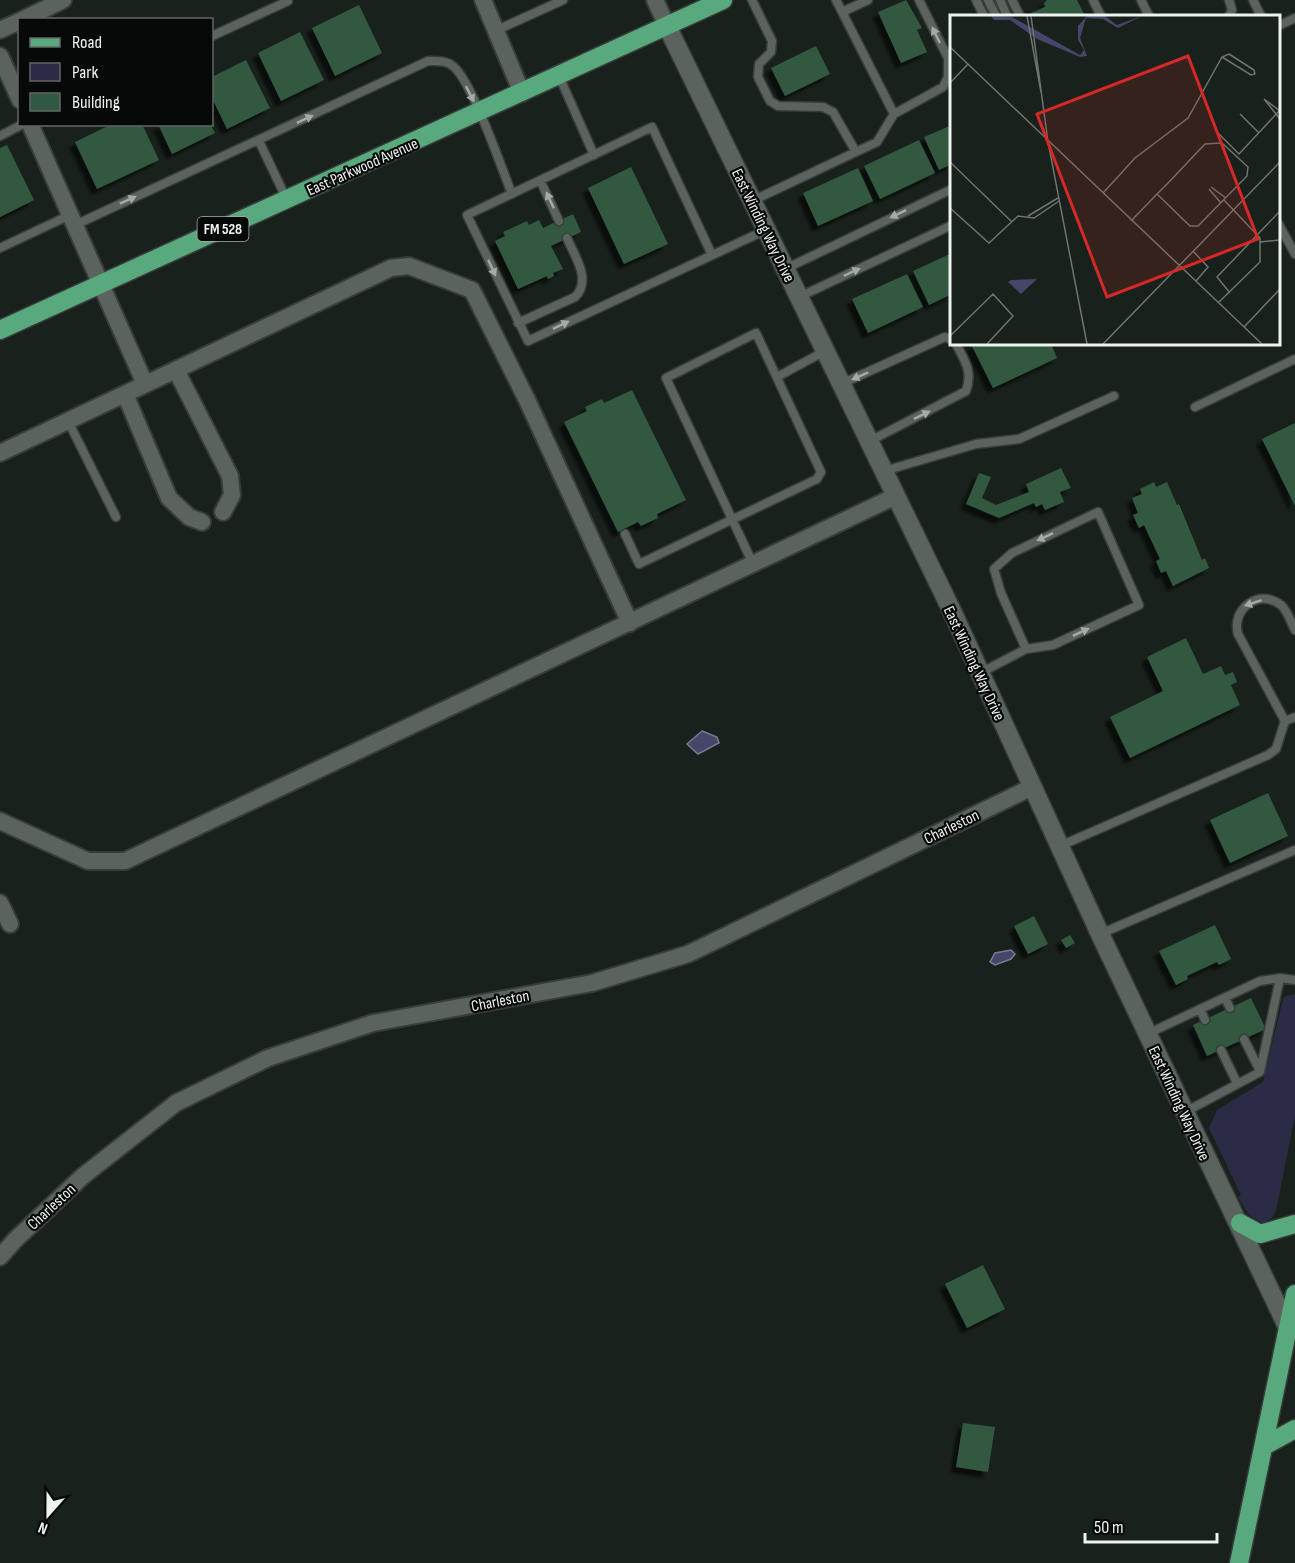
<svg xmlns="http://www.w3.org/2000/svg" width="1295" height="1563" font-family="'Sofia Sans Condensed',sans-serif">
  <style>
    .green { fill: #2b2b45 }
    .water { fill: #46466a; stroke: #787a92; stroke-width: 1.5 }
    .building { fill: #315841; filter: url(#shadow) }
    .lines { fill: none; stroke-linecap: round; stroke-linejoin: round }
    .lane-casing { stroke: #383d3a; stroke-width: 11 }
    .street-casing { stroke: #383d3a; stroke-width: 20 }
    .secondary-casing { stroke: #383d3a; stroke-width: 21 }
    .primary-casing { stroke: #383d3a; stroke-width: 21 }
    .lane { stroke: #5a635d; stroke-width: 8 }
    .street { stroke: #5a635d; stroke-width: 16 }
    .secondary { stroke: #5a635d; stroke-width: 18 }
    .primary { stroke: #58aa7e; stroke-width: 18 }
    .oneway { fill: #a4aba6 }
    .labels { text-anchor: middle; stroke-width: 4.5; stroke-linejoin: round; paint-order: stroke }
    .shield { fill: #070908; stroke: #a9adaa; stroke-width: 1.5 }
    .shield-label { font-size: 15px; font-weight: bold; fill: #eef3ef }
    .street-label { font-size: 16px; fill: #eef3ef; stroke: #070908 }
    .inset-road { fill: none; stroke: #6e7570; stroke-width: 1.5 }
    .view { fill: #d62828; fill-opacity: 0.15; stroke: #d62828; stroke-width: 3 }
    .inset-edge { fill: none; stroke: #eef3ef; stroke-width: 3 }
  </style>
  <defs>
    <filter id="shadow"><feDropShadow dx="-5.5" dy="5.5" stdDeviation="1.5" flood-color="#0009"/></filter>
  </defs>
  <rect width="100%" height="100%" fill="#19211c"/>
  <path class="green" d="M1295 994V1115L1276 1211 1272 1218 1263 1223 1249 1215 1238 1197 1241 1195 1209 1128 1217 1110 1263 1082 1283 999 1285 996Z"/>
  <path class="water" d="M702 731 717 737 719 743 698 754 687 744Z
    M1011 950 1015 954 1011 959 995 965 990 962 995 953Z"/>
  <path class="building" d="M906 0 922 28 917 30 927 52 901 63 878 12Z
    M1047 0H1077L1085 16H1033L1031 13 1045 7 1044 3Z
    M359 5 382 53 335 76 312 28Z
    M300 32 324 80 281 101 258 53Z
    M816 46 830 74 785 96 771 68Z
    M246 60 270 108 227 129 212 98V77Z
    M112 124H142L159 160 97 189 75 142Z
    M158 124H210L215 133 172 154Z
    M952 125V164L939 170 924 137Z
    M919 140 935 173 880 199 864 166Z
    M7 145 34 200 0 217V148Z
    M631 167 668 244 624 264 588 188Z
    M858 168 873 201 818 226 803 193Z
    M573 214 581 232 551 246 563 269 553 273 554 276 548 279 547 276 518 289 495 241 505 236 503 232 527 221 529 225 539 220 543 228Z
    M952 253V294L929 305 913 271Z
    M907 274 923 307 868 333 852 299Z
    M971 344H1051L1057 358 993 388Z
    M632 390 686 500 657 514 658 518 641 526 638 522 618 532 564 422 587 411 585 407 602 399 604 403Z
    M1295 423V506L1262 439Z
    M1061 468 1071 488 1060 492 1064 502 1045 510 1042 504 1036 507 1034 503 999 518 966 504 979 473 991 477 982 498 996 505 1029 492 1026 484Z
    M1154 482 1156 487 1167 482 1177 505 1179 504 1202 560 1205 558 1209 568 1173 586 1166 571 1161 573 1156 561 1160 559 1144 525 1139 528 1133 515 1138 513 1132 498 1142 494 1140 489Z
    M1186 638 1203 674 1221 666 1225 675 1233 672 1237 682 1231 685 1240 705 1130 758 1110 717 1163 691 1147 657Z
    M1268 793 1288 836 1230 863 1210 820Z
    M1034 916 1048 944 1028 954 1014 926Z
    M1215 925 1231 959 1219 965 1217 962 1187 976 1188 979 1176 985 1159 951Z
    M1070 935 1075 943 1066 948 1061 940Z
    M1251 998 1266 1029 1207 1056 1193 1025Z
    M983 1265 1005 1309 967 1328 945 1284Z
    M963 1423 995 1427 988 1472 956 1467Z"/>
  <g class="lines">
    <g class="lane-casing">
      <path id="lane" d="M752 0 772 41 771 52 759 64 758 77 770 101 778 106 823 107 833 112 856 152
        M836 0 894 114
        M976 0 984 16
        M988 0 996 16
        M1000 0 1007 16
        M1012 0 1020 16
        M1093 0 1101 16
        M1141 0 1149 16
        M1229 0 1232 10 1229 16
        M1253 0 1261 16
        M842 12 868 0
        M1278 26 1295 18
        M497 30 563 0
        M212 36 288 1
        M559 76 594 155
        M0 136 23 124
        M259 141 287 200
        M540 180 559 221
        M752 201 877 142 894 114 943 87 948 77V58L919 0
        M1278 223 1295 254
        M75 225 428 61C437 61 447 60 454 67 473 84 501 167 512 194
        M0 248 70 215
        M712 255 652 127 467 215 528 341 766 230
        M785 269 952 189
        M799 297 952 225
        M518 323 575 297C592 280 575 257 567 238
        M777 377 825 351
        M841 384 945 337 952 340
        M1195 407 1295 359
        M68 421 116 517
        M870 441 966 391C973 372 965 361 956 344
        M884 471 976 444 1019 439 1114 396
        M625 534 639 564 817 479 821 472 756 333 666 378 753 564
        M980 673 1026 649 1053 645 1139 605 1098 512 1012 553 994 569 1001 593 1026 649
        M1285 721 1238 634C1231 609 1259 588 1281 605 1288 611 1291 623 1295 630
        M1060 846 1268 755 1276 749 1285 721 1295 717
        M1100 934 1295 850
        M1225 998 1230 1008
        M1200 1009 1205 1020
        M1147 1034 1260 981 1280 978 1295 980
        M1244 1039 1260 1071
        M1221 1050 1237 1083
        M1185 1112 1260 1072 1280 978"/>
    </g>
    <g class="street-casing">
      <path id="street" d="M483 0 522 93
        M655 0 667 26
        M22 20 63 0
        M0 30 20 21
        M0 56 20 100
        M30 124 145 384
        M176 370 230 476 232 495 223 512
        M125 394 169 498 189 517 202 522
        M0 453 391 268 409 266 472 290 527 400 630 623
        M0 821 88 861H125L896 496
        M0 903 10 924
        M0 1257 15 1240 83 1176 176 1103 268 1058 373 1023 592 983 688 954 1032 787"/>
    </g>
    <g class="secondary-casing">
      <path id="secondary" d="M667 26 951 609 1100 934 1288 1328"/>
    </g>
    <g class="primary-casing">
      <path id="primary" d="M0 330 723 0
        M1240 1223 1260 1234 1295 1224
        M1264 1446 1295 1429
        M1239 1563 1295 1294"/>
    </g>
    <use href="#lane" class="lane"/>
    <use href="#street" class="street"/>
    <use href="#secondary" class="secondary"/>
    <use href="#primary" class="primary"/>
  </g>
  <defs><path id="oneway-solid" d="M-6-.8H1V-3.2L6.5 0L1 3.2V.8H-6Z" transform="scale(1.5)"/></defs>
  <g class="oneway">
    <use href="#oneway-solid" transform="translate(936 35) rotate(-116)"/>
    <use href="#oneway-solid" transform="translate(470 94) rotate(63)"/>
    <use href="#oneway-solid" transform="translate(305 119) rotate(-25)"/>
    <use href="#oneway-solid" transform="translate(128 200) rotate(-24)"/>
    <use href="#oneway-solid" transform="translate(550 200) rotate(-115)"/>
    <use href="#oneway-solid" transform="translate(898 214) rotate(154)"/>
    <use href="#oneway-solid" transform="translate(492 268) rotate(65)"/>
    <use href="#oneway-solid" transform="translate(852 272) rotate(-25)"/>
    <use href="#oneway-solid" transform="translate(561 325) rotate(-26)"/>
    <use href="#oneway-solid" transform="translate(860 376) rotate(156)"/>
    <use href="#oneway-solid" transform="translate(922 415) rotate(-26)"/>
    <use href="#oneway-solid" transform="translate(1045 537) rotate(155)"/>
    <use href="#oneway-solid" transform="translate(1253 603) rotate(162)"/>
    <use href="#oneway-solid" transform="translate(1081 632) rotate(-25)"/>
  </g>
  <g class="labels">
    <rect class="shield" x="197.5" y="217" width="51" height="24" rx="4.5"/>
    <g class="shield-label">
      <text x="223" y="234">FM 528</text>
    </g>
    <g class="street-label">
      <text transform="translate(362 166) rotate(-24)" y="6">East Parkwood Avenue</text>
      <text transform="translate(764 225) rotate(64)" y="6">East Winding Way Drive</text>
      <text transform="translate(975 663) rotate(65)" y="6">East Winding Way Drive</text>
      <text transform="translate(951 826) rotate(-26)" y="6">Charleston</text>
      <text transform="translate(500 1000) rotate(-11)" y="6">Charleston</text>
      <text transform="translate(1180 1103) rotate(65)" y="6">East Winding Way Drive</text>
      <text transform="translate(51 1206) rotate(-43)" y="6">Charleston</text>
    </g>
  </g>
  <g transform="translate(950 15)">
    <rect width="330" height="330" fill="#19211c"/>
    <path d="M41 1 62 2 130 40 134 35 128 25V11L137 1H155L167 10 192 1 168 13 153 4 136 3 130 23 137 41 130 42 87 24 60 5H44ZM87 264 71 279 58 267 61 265Z" fill="#46466a"/>
    <path class="inset-road" d="M77 1 91 77M81 1 98 127 137 329M0 32 312 329M279 39 304 55 305 59 301 60 272 42ZM0 68 18 49M330 96 314 84 330 104M290 99 309 118M266 116 289 139 330 95M0 147 62 207M261 172 276 183M259 174 271 188M153 178 185 143 238 103 272 42M0 193 39 228 68 201 84 203 109 186M78 201 108 183M181 206 207 179 219 167 255 129 272 128 298 152 297 161 248 211H240L207 179M310 227 330 225M243 236 258 252 246 266M280 278 267 262 330 196M268 288 310 247V223L274 185M294 312 330 274M0 321 43 279 63 301 37 329M153 329 330 147"/>
    <path class="view" d="M238 41 308 224 157 282 87 99Z"/>
    <rect width="330" height="330" class="inset-edge"/>
  </g>
  <rect x="18" y="18" width="195" height="108" fill="#070908" stroke="#636764" stroke-width="1.5"/>
  <rect x="30" y="38" width="30" height="9" fill="#58aa7e" stroke="#636764" stroke-width="1.5"/>
  <text x="72" y="48" font-size="18" fill="#eef3ef">Road</text>
  <rect x="30" y="63" width="30" height="18" fill="#2b2b45" stroke="#636764" stroke-width="1.5"/>
  <text x="72" y="78" font-size="18" fill="#eef3ef">Park</text>
  <rect x="30" y="93" width="30" height="18" fill="#315841" stroke="#636764" stroke-width="1.5"/>
  <text x="72" y="108" font-size="18" fill="#eef3ef">Building</text>
  <g transform="translate(48 1515) rotate(201)" stroke="#070908" stroke-width="4.5" paint-order="stroke">
  <path d="M0-4.5L10 22L0 15L-10 22Z" fill="#eef3ef"/>
  <text y="-9" font-size="16" font-weight="bold" text-anchor="middle" fill="#eef3ef">N</text>
  </g>
  <path d="M1085 1533v9h132v-9" fill="none" stroke="#eef3ef" stroke-width="3"/>
  <text x="1094" y="1533" font-size="18" fill="#eef3ef" stroke="#070908" stroke-width="4.5" paint-order="stroke">50 m</text>
</svg>
